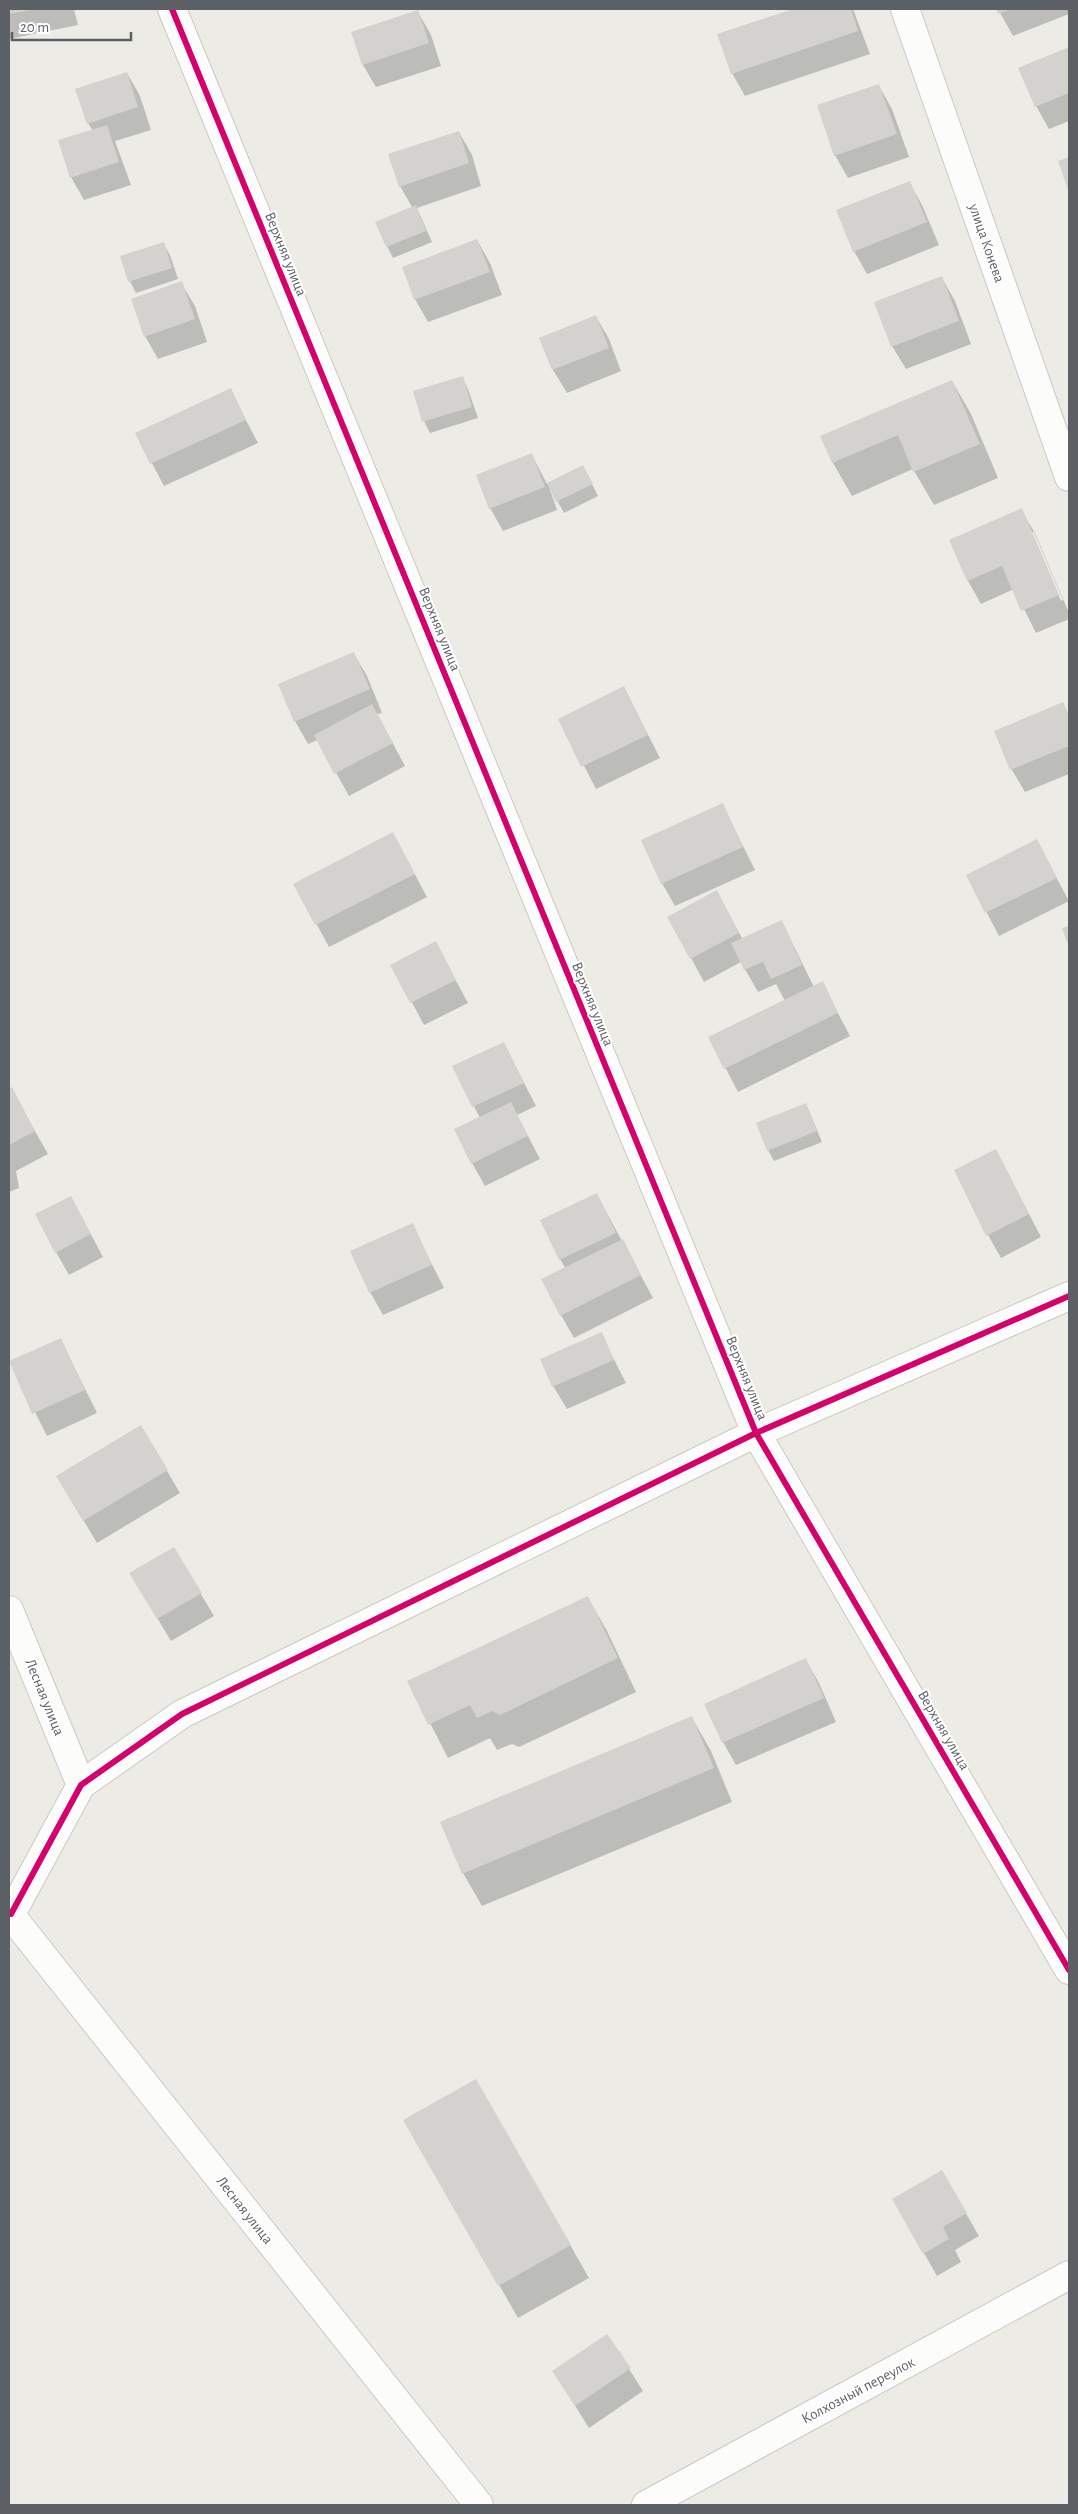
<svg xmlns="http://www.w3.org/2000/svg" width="1078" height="2514" font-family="'Alegreya Sans',sans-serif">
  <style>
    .shadow { fill: #0003; fill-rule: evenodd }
    .building { fill: #d3d2cf }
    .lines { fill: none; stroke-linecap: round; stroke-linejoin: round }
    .minor-casing { stroke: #c9c9c8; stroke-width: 30 }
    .minor { stroke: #fcfcfb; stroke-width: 28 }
    .cycleway-casing { stroke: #fff; stroke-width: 9 }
    .cycleway { stroke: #d6006c; stroke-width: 6 }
    .labels { text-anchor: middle; stroke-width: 4; stroke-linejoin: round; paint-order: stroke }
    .street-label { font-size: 15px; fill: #5c5f64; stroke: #fff }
  </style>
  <rect width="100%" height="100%" fill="#ecebe6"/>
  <path class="shadow" d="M9 9H74L78 25 9 39Z
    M797 9H853L870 54 745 96 732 73 719 35Z
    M998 9H1069V14L1013 36Z
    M418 12 431 35 441 66 376 87 363 65Z
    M1069 49V121L1049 129 1036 106 1020 68Z
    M127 73 140 96 151 130 115 141 131 185 84 200 71 177 93 131 88 123Z
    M879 86 892 109 909 157 848 178 835 155Z
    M459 132 472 155 481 186 417 208 432 242 393 258 387 246 412 207 400 186Z
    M909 182 922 205 939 245 867 274 854 251Z
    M477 240 490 263 502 295 428 322 415 299Z
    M163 243 170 255 178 279 136 293 130 281Z
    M942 278 955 301 971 344 906 369 892 346Z
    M181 283 195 306 207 342 158 359 145 336Z
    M596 317 609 339 621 371 567 393 553 370 541 339Z
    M462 378 468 389 478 418 430 433 424 421Z
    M952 381 971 414 998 478 934 505 913 469 852 496 833 463Z
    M230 390 258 443 164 486 136 433Z
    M532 455 547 484 589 478 598 496 564 513 551 489 550 490 557 510 503 531 490 508Z
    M1021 510 1035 533 1069 613V619L1036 633 1014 589 981 604 968 581 950 540ZM1031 532H1034L1063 600 1061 601Z
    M354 654 367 676 382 713 377 714 405 766 349 796 318 740 308 744 295 721Z
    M624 688 660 758 596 789 560 719Z
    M1063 704 1069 715V774L1025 792 1012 770 996 732Z
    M722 804 755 870 675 906 662 883Z
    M1036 840 1069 901 999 936 967 875Z
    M405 856 427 897 329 947 295 884Z
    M729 914 743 940 782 922 814 987 822 983 850 1036 738 1092 710 1038 785 1001 776 984 758 992 741 962 704 982 669 917Z
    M435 942 468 1003 424 1025 392 965Z
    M504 1044 536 1106 517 1115 540 1159 485 1186 472 1163 480 1118 454 1067Z
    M11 1089 48 1154 16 1171 19 1188 9 1192V1090Z
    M806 1104 822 1142 774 1161 768 1150Z
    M996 1150 1041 1237 1001 1258 988 1235Z
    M597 1195 653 1298 574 1338 561 1315 566 1269 560 1259Z
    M71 1197 103 1257 69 1275 56 1252Z
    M412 1225 444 1288 383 1315 370 1292Z
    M601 1334 626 1383 567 1409 553 1386Z
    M60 1339 97 1413 47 1436 10 1362Z
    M141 1427 180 1493 97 1543 57 1476Z
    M174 1549 214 1616 171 1641 131 1574Z
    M588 1598 607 1631 636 1692 519 1747 512 1744 497 1750 490 1738 448 1758 409 1682Z
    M806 1660 819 1683 836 1722 736 1765 723 1742Z
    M692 1718 711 1751 732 1802 482 1906 463 1873Z
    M476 2080 589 2278 518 2318 405 2121Z
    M942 2172 979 2236 955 2250 961 2262 937 2276 893 2199Z
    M629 2369 643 2391 589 2428 554 2372Z"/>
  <path class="building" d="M9 9H31V10L9 14Z
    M793 9H851L858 31 731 74 717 34Z
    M996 9H1011L998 14Z
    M418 10 429 43 362 65 351 32Z
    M1069 47V93L1035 107 1018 68Z
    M127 72 138 107 87 124 75 89Z
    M879 84 897 134 834 156 817 105Z
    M107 125 119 162 70 178 58 140Z
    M459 131 469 163 399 187 388 154Z
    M1069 157V193L1058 161Z
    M910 181 927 222 853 252 836 210Z
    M416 205 426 231 386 247 375 222Z
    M477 239 490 272 414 300 402 267Z
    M164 242 172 268 128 282 120 256Z
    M942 276 959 321 891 347 874 302Z
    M182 281 195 319 144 337 131 299Z
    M596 315 609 348 552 370 539 338Z
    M463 376 472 407 422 422 413 391Z
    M952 380 980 444 913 472 898 435 832 463 820 436Z
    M231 388 246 420 150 464 135 433Z
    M532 453 545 487 489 509 476 475Z
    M583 465 593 484 556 502 547 483Z
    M1022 508 1059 595 1021 611 1002 566 967 581 949 540Z
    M354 652 370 689 294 722 278 684Z
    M624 686 648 735 581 767 558 719Z
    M1063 702 1069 716V746L1010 770 994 731Z
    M372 704 393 743 334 774 314 735Z
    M723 803 743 847 661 884 641 840Z
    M393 832 415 874 315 925 293 884Z
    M1037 839 1057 878 985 913 966 875Z
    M717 890 739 933 690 959 667 917Z
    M782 920 802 965 771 979 763 962 744 970 731 943Z
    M1069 926V947L1062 928Z
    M436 941 456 980 410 1003 390 965Z
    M823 981 838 1013 724 1069 708 1037Z
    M504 1042 524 1083 472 1107 452 1066Z
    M12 1087 35 1131 9 1145V1089Z
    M511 1102 528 1136 471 1164 454 1129Z
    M806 1103 817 1131 767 1151 756 1123Z
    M996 1149 1029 1214 986 1236 954 1170Z
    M597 1193 616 1233 559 1260 540 1220Z
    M71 1196 91 1234 55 1253 35 1214Z
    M413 1223 432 1265 369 1293 350 1251Z
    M623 1239 641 1275 560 1316 541 1279Z
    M602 1332 614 1360 552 1387 540 1359Z
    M61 1338 85 1390 32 1414 9 1361Z
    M141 1425 168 1470 83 1521 56 1476Z
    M174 1547 202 1593 157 1619 129 1573Z
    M588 1596 618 1658 500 1715 492 1711 477 1718 470 1705 428 1725 407 1681Z
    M806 1658 824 1698 722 1743 704 1704Z
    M692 1716 714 1768 462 1874 440 1822Z
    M476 2079 571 2245 498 2286 403 2120Z
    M942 2170 967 2213 943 2227 949 2239 923 2254 892 2199Z
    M607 2334 631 2368 575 2406 552 2371Z"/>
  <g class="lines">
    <g class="minor-casing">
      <path id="minor" d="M172 9 756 1433 1069 1970
        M905 9 1069 477
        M9 1610 81 1785
        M9 1913 479 2505
        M11 1914 81 1785 182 1714 756 1433 1069 1296
        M646 2505 1069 2275"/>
    </g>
    <use href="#minor" class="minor"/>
    <g class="cycleway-casing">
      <path id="cycleway" d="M172 9 756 1433 1069 1970
        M9 1913 11 1914 81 1785 182 1714 756 1433 1069 1296"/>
    </g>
    <use href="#cycleway" class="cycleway"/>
  </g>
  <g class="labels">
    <g class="street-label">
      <text transform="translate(987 243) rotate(71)" y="5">улица Конева</text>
      <text transform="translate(286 254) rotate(68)" y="5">Верхняя улица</text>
      <text transform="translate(440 629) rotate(68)" y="5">Верхняя улица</text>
      <text transform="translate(593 1004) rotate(68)" y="5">Верхняя улица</text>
      <text transform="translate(747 1378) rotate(68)" y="5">Верхняя улица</text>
      <text transform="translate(45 1697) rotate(68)" y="5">Лесная улица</text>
      <text transform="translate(944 1730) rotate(60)" y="5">Верхняя улица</text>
      <text transform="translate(245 2210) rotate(52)" y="5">Лесная улица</text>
      <text transform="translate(858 2390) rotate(-28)" y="5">Колхозный переулок</text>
    </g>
  </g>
  <rect width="1078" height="2514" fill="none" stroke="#5c5f64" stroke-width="20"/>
  <path d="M12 32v8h119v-8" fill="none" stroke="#5c5f64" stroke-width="2.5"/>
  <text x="20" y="32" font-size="15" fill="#5c5f64" stroke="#ffffff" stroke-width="4" paint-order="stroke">20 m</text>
</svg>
